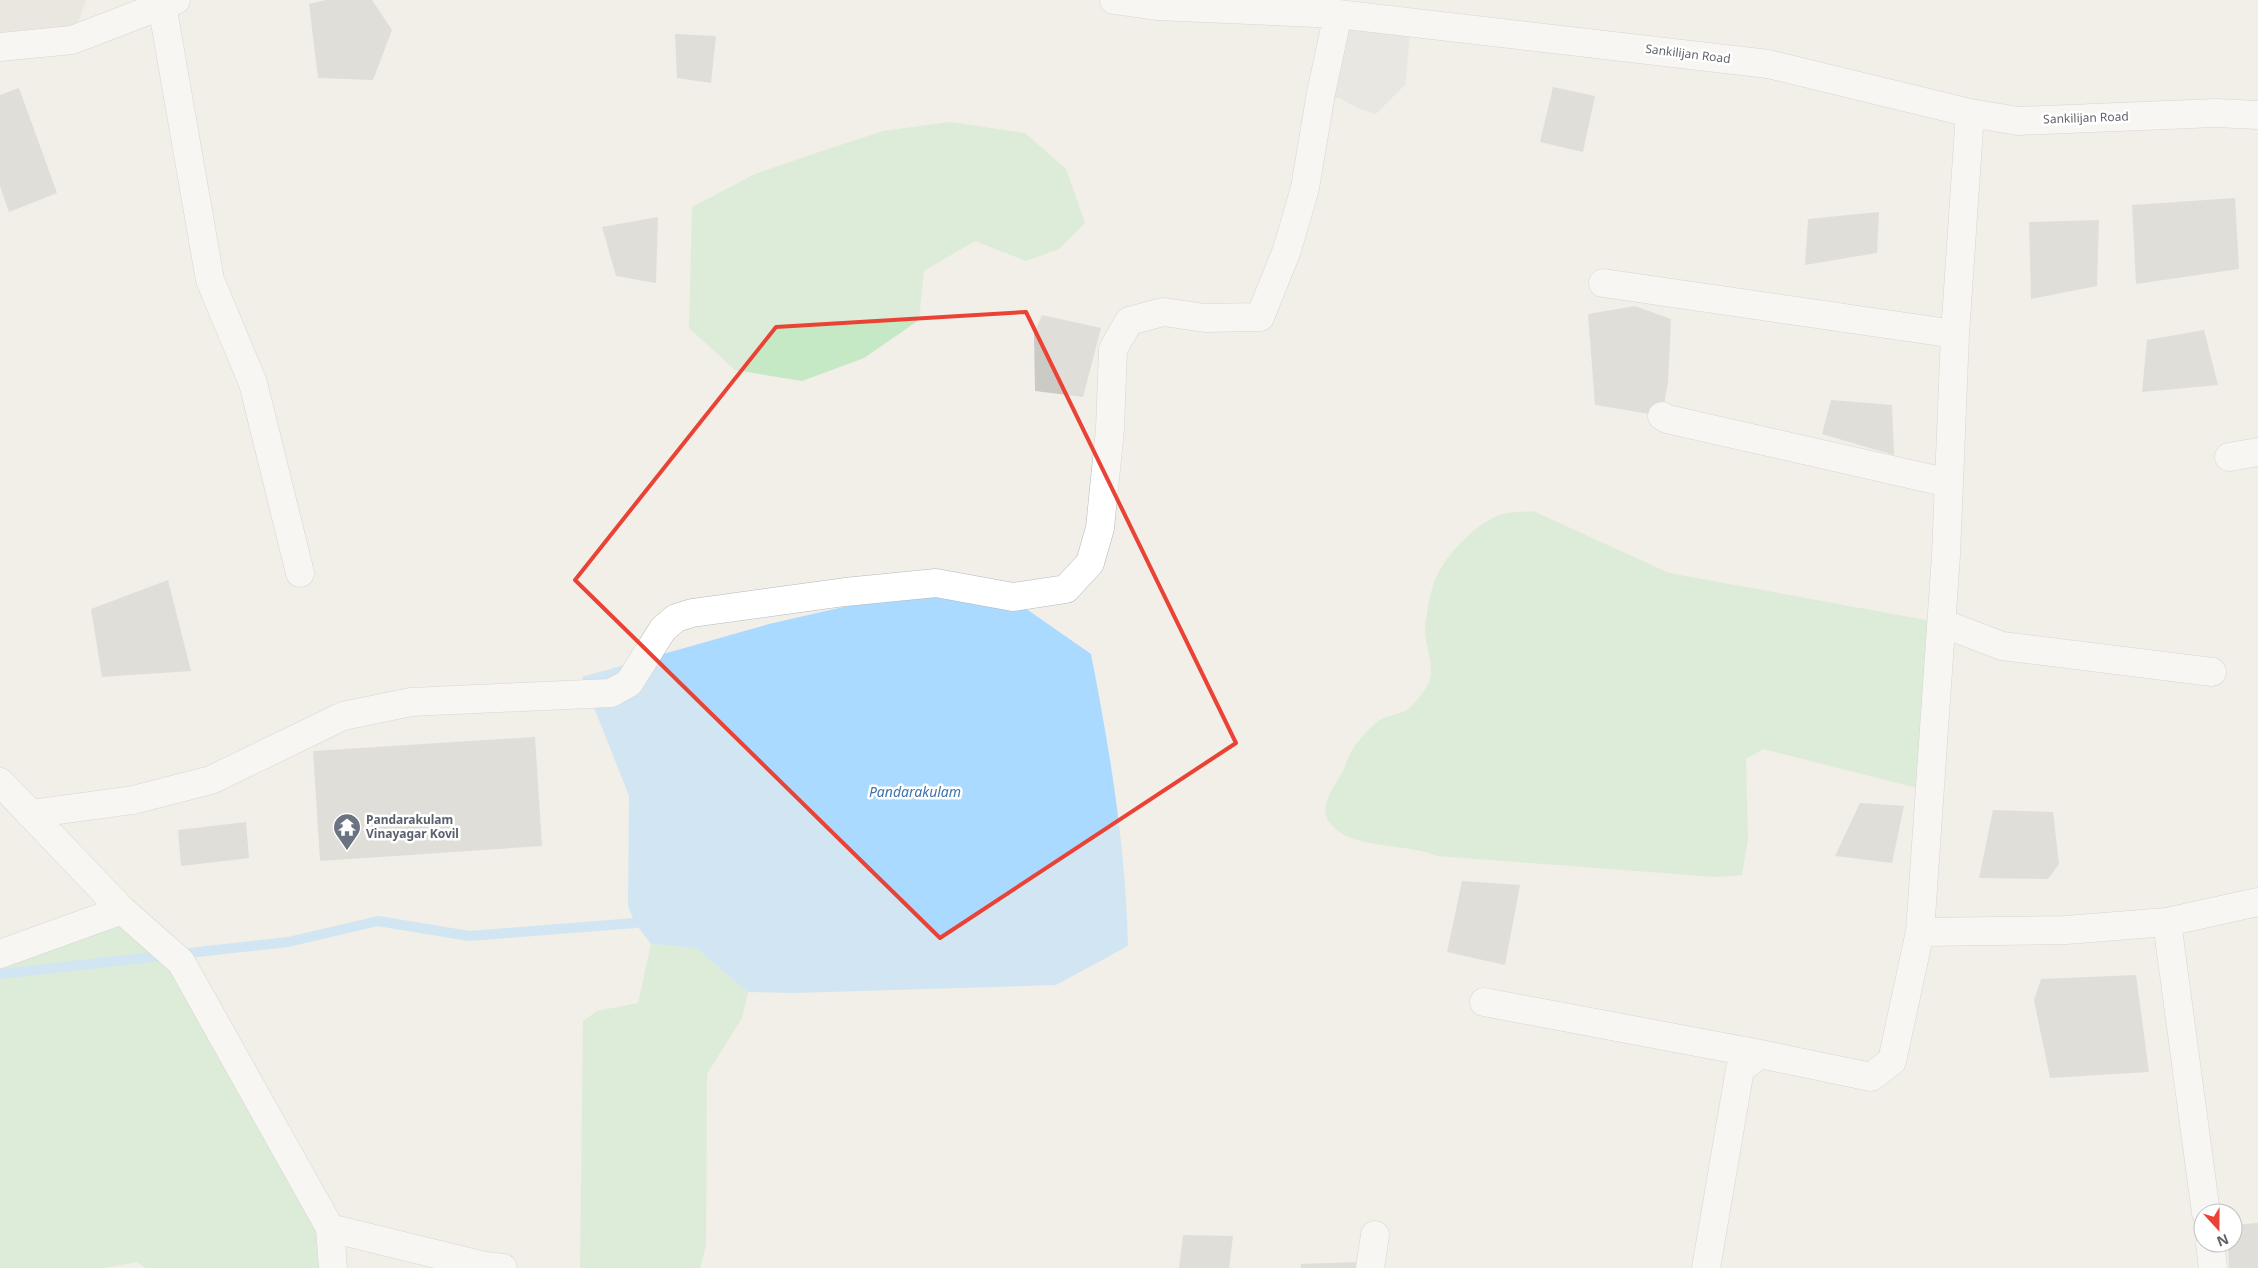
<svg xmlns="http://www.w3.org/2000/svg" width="2258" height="1268" font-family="'Noto Sans',sans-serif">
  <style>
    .industrial { fill: #e0deda }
    .education { fill: #e1ded6 }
    .green { fill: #c5e8c5 }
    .water { fill: #aadaff }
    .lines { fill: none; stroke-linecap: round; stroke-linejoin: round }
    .stream { stroke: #aadaff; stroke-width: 10 }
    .building { fill: #cccac5 }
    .minor-casing { stroke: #b5b8bc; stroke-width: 29 }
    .minor { stroke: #fff; stroke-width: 28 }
    .marked { fill: none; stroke: #ea4335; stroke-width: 4; stroke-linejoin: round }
    .labels { text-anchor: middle; stroke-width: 5; stroke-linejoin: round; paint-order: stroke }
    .street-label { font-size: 12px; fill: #5f6368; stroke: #fff }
    .worship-label { font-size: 12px; font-weight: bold; fill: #5b616d; stroke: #fff; text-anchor: start }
    .water-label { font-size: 14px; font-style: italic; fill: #4174aa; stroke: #fff }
  </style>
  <rect width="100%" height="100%" fill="#f1efe8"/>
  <path class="industrial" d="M1338 14 1410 36 1405 85 1376 114 1359 109 1340 98 1329 99Z"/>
  <path class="education" d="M0 0H86L72 40 0 47Z"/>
  <path class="green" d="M950 122 1025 133 1066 169 1085 223 1059 249 1026 261 975 241 924 271 919 320 864 358 802 381 735 370 689 328 692 207 755 174 819 152 883 131Z
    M1533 511 1669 573 1942 623 1929 791 1763 749 1746 759 1748 839 1742 875 1716 877 1437 856C1407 842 1346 851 1328 820 1319 805 1336 784 1343 771 1347 762 1349 753 1356 744 1362 737 1369 728 1377 722 1384 716 1396 715 1405 711 1412 708 1423 693 1427 686 1437 670 1425 646 1425 630 1426 617 1430 590 1436 578 1446 554 1478 521 1503 514 1512 512 1524 512 1533 511Z
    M122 910 181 962 330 1228 333 1268H146L137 1262 104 1268H0V954Z
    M651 944 696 948 748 992 742 1018 707 1074 706 1245 700 1268H580L583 1021 597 1011 638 1003Z"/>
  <path class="water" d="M979 576 1091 654C1110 751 1126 848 1128 946L1056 985 793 993 748 992 696 948 651 944 635 923 628 906 629 796 582 677 769 624Z"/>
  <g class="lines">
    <path class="stream" d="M0 974 288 942 378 921 469 936 635 923"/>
  </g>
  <path class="building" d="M326 0H372L392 30 373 80 318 78 309 4Z
    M675 34 716 36 711 83 677 78Z
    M1553 87 1595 96 1583 152 1540 142Z
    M19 88 57 193 9 212 0 186V95Z
    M2235 198 2239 269 2136 284 2132 205Z
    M1879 212 1877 253 1805 265 1808 219Z
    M658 217 656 283 616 276 602 227Z
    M2099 220 2097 286 2031 299 2029 222Z
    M1635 306 1671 319 1668 383 1662 416 1595 405 1588 314Z
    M1042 315 1101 328 1083 397 1035 391 1034 334Z
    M2204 330 2218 385 2142 392 2147 340Z
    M1831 400 1892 405 1894 455 1822 434Z
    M168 580 191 671 102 677 91 609Z
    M535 737 542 846 320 861 313 751Z
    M1860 803 1904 806 1892 863 1835 856Z
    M1993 810 2053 812 2059 864 2048 879 1979 878Z
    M246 822 249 858 181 866 178 830Z
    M1462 881 1520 885 1505 965 1447 952Z
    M2136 975 2149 1072 2050 1078 2034 1000 2041 979Z
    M2258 1223V1268H2229L2228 1243H2233V1225Z
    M1183 1235 1233 1236 1229 1268H1179Z
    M1358 1262V1268H1301V1264Z"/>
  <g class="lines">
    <g class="minor-casing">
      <path id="minor" d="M1114 0 1157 6 1338 14 1768 64 1970 113 2018 121 2216 113 2258 115
        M162 5 210 280 253 383 300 573
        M0 47 72 40 176 0
        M1603 283 1955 334
        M1662 416 1667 419 1949 483
        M2229 457 2258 452
        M1942 623 2002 646 2212 672
        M0 782 122 910 181 962 330 1228 485 1266 503 1268
        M30 814 133 800 211 780 343 716 411 702 611 693 629 683 663 629 676 618 692 613 845 592 936 583 1013 597 1066 589 1090 563 1100 528 1110 429 1113 349 1129 321 1163 312 1205 318 1260 317 1287 250 1305 188 1321 93 1338 14
        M2167 922 2206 1213
        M1920 932 2066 930 2167 922 2258 902
        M0 954 122 910
        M1484 1002 1760 1054
        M330 1228 333 1268
        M2210 1243 2213 1268
        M1370 1268 1375 1235
        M1706 1268 1740 1069 1760 1054 1871 1077 1892 1061 1920 932 1946 555 1955 334 1970 113"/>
    </g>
    <use href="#minor" class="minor"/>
  </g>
  <path d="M0 0H2258V1268H0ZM1026 312 1236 743 940 938 575 580 776 327Z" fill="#f1efe8" fill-opacity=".55" fill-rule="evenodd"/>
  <path class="marked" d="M1026 312 1236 743 940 938 575 580 776 327Z"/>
  <defs>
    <g id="temple-pin" transform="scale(1.4375)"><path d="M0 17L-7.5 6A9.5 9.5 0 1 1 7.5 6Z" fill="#6b7280" stroke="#fff"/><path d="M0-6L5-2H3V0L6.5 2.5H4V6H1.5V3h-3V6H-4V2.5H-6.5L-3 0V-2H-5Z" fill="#fff"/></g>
  </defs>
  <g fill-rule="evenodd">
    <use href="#temple-pin" x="347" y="827"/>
  </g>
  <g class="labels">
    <g class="street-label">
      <text transform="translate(1688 54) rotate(7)" y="4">Sankilijan Road</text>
      <text transform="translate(2086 118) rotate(-2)" y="4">Sankilijan Road</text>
    </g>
    <g class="worship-label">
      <text x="366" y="824">Pandarakulam<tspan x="366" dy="14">Vinayagar Kovil</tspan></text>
    </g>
    <g class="water-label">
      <text x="915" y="797">Pandarakulam</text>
    </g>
  </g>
  <g transform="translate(2218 1228) rotate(159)"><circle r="24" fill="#ffffff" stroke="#bfc1c3"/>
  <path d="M0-4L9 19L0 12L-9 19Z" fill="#ea4335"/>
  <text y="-8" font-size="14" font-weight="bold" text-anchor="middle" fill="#5f6368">N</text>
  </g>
</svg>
